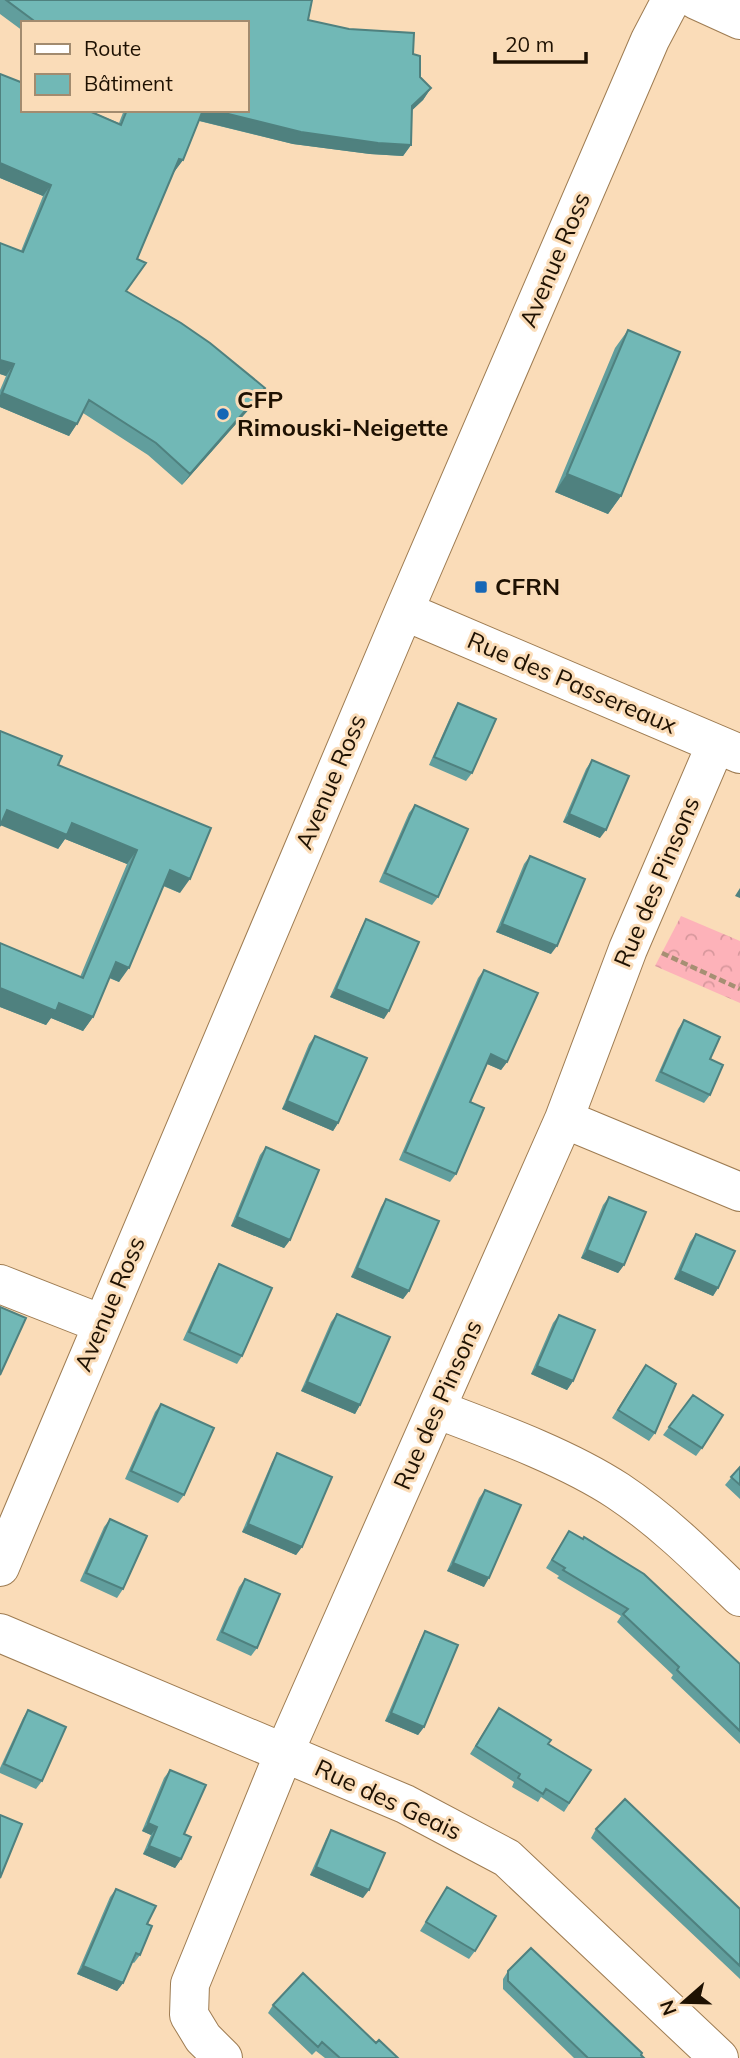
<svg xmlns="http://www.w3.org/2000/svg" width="740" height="2058" font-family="Mulish,sans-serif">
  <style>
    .park { fill: url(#park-crowns) }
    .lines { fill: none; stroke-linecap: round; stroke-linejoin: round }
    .minor-casing { stroke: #9e7c52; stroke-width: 40 }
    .path { stroke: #a68f73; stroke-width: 4.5; stroke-dasharray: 7 3.5; stroke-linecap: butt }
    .minor { stroke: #fff; stroke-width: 38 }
    .wall { fill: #619e9d }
    .shaded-wall { fill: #4f817f }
    .building { fill: #71b8b6; stroke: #4f817f; stroke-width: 2 }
    .poi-dot { fill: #1667b6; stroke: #fadcb8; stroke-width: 2.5 }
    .labels { text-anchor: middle; stroke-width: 6; stroke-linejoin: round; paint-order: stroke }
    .street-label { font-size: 24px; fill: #1e1102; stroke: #fadcb8 }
    .poi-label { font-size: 24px; font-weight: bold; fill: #1e1102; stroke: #fadcb8; text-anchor: start }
  </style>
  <defs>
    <pattern id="park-crowns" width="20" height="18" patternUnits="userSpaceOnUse" patternTransform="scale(1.75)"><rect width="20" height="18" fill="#fdb2b9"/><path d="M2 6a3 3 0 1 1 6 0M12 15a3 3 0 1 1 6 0" fill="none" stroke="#d8989d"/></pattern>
  </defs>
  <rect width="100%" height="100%" fill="#fadcb8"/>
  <path class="park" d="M681 916 740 941V1003L655 966Z"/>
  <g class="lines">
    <g class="minor-casing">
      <path id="minor" d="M696 0 740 20
        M404 611 740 754
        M564 1119 740 1192
        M0 1284 102 1324
        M436 1409C494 1431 566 1457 618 1491 663 1521 701 1559 740 1597
        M0 1567 404 611 650 40 671 0
        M0 1633 405 1804 507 1858 719 2058
        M223 2058 203 2038 189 2015 190 1984 284 1753 564 1119 628 949 716 744"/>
    </g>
    <path class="path" d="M662 953 740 989"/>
    <use href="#minor" class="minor"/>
  </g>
  <path class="wall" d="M0 0H312L308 20 413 54 420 77 431 88 423 100 412 110 411 145 403 156 370 154 293 144 199 121 183 160 174 172 173 171 137 259 126 291 257 400 182 485 148 455 83 413 69 436 0 407V390L6 376 0 374V243L21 251 43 196 0 178V74L119 123 124 110H247V23H23V31L0 14Z
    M628 330 621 496 608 514 555 492 615 348Z
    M458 703 472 773 466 781 429 765 453 711Z
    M592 760 600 838 563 822 586 769Z
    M58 765 180 893 163 886 119 982 109 978 93 1017 83 1031 51 1018 46 1025 0 1007V943L80 977 127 864 65 839 58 849Z
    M415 805 438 897 432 905 379 882 409 813Z
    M530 856 551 954 496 932 524 864Z
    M366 919 384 1019 330 997 361 928Z
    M484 970 507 1062 501 1070 487 1064 470 1102 456 1174 450 1182 399 1160 478 978Z
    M684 1020 710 1059V1095L704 1103 655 1081 678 1029Z
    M315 1036 338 1123 333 1131 282 1109 309 1044Z
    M266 1147 290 1240 284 1248 231 1226 260 1155Z
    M609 1197 624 1265 618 1273 581 1258 603 1205Z
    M386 1199 409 1291 403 1299 351 1277 381 1207Z
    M696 1234 718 1288 713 1296 674 1279 690 1242Z
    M219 1264 242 1356 237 1364 183 1340 214 1272Z
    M337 1314 360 1405 355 1414 301 1391 331 1322Z
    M559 1315 573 1381 567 1390 531 1374 553 1323Z
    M640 1373 655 1433 649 1441 612 1418Z
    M161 1404 184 1495 178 1503 125 1479 155 1412Z
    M669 1427 702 1448 696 1456 663 1435Z
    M277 1453 302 1547 296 1555 242 1532 272 1462Z
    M740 1467V1499L725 1485Z
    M485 1490 484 1587 447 1571 479 1498Z
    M110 1519 123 1589 117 1598 80 1581 104 1527Z
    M569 1531 740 1664V1744L671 1678 673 1675 617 1622 621 1616 557 1578 559 1576 546 1568Z
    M245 1579 257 1648 251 1656 216 1640 239 1587Z
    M425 1631 424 1727 418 1735 385 1721 420 1640Z
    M28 1710 42 1781 36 1789 0 1773V1768L23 1718Z
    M493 1717 548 1744 591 1770 564 1812 541 1797 538 1802 512 1787 514 1782 470 1754Z
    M170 1770 184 1834 181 1859 175 1868 143 1854 151 1835 142 1831 164 1778Z
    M596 1829 740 1909V1979L591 1838Z
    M331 1830 363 1898 310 1875 326 1839Z
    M447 1887 475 1951 469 1959 420 1931Z
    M116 1889 147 1924 140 1955 134 1963 132 1962 123 1983 117 1991 77 1974 110 1897Z
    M508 1971 641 2055 644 2058H574L503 1989V1979Z
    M273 2005 376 2043 398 2058H325L316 2051 312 2055 268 2013Z"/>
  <path class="shaded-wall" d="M431 88 423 100 404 118 412 106Z
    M202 110H212L411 145 403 156 370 154 293 144 196 120Z
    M179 159 183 160 174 172 170 171Z
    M0 163 51 185 43 196 0 178Z
    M0 360 14 364 6 376 0 374Z
    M265 388 257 400 182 485 190 474Z
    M2 393 77 424 69 436 0 407V395Z
    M567 474 621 496 608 514 555 492Z
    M7 810 72 823 137 850 127 864 65 839 58 849 0 825Z
    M569 814 606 830 600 838 563 822Z
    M170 870 190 879 180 893 160 884Z
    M740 888V898L735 896Z
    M502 924 557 946 551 954 496 932Z
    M116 962 129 968 119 982 106 976Z
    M0 988 59 1003 93 1017 83 1031 51 1018 46 1025 0 1007Z
    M336 989 389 1011 384 1019 330 997Z
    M491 1054 507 1062 501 1070 485 1063Z
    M287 1101 338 1123 333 1131 282 1109Z
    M237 1217 290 1240 284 1248 231 1226Z
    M587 1250 624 1265 618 1273 581 1258Z
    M357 1268 409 1291 403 1299 351 1277Z
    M680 1271 718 1288 713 1296 674 1279Z
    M537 1366 573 1381 567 1390 531 1374Z
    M307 1382 360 1405 355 1414 301 1391Z
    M248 1524 302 1547 296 1555 242 1532Z
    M453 1563 489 1578 484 1587 447 1571Z
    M391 1713 424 1727 418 1735 385 1721Z
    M148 1823 157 1827 151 1835 142 1831Z
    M149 1846 181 1859 175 1868 143 1854Z
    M316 1867 369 1890 363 1898 310 1875Z
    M83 1966 123 1983 117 1991 77 1974Z"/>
  <path class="building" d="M6 0H312L308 20 349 29 414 33 413 54 420 56V77L431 88 412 106 411 145 378 143 301 132 212 110H247V23H37Z
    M0 74 23 83V110H87L121 125 127 110H203L183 160 179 159 137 259 146 263 126 291 181 323 210 343 265 388 190 474 156 443 89 400 77 424 2 393 14 364 0 360V243L23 252 51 185 0 163Z
    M628 330 680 352 621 496 567 474Z
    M458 703 496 719 472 773 434 757Z
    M0 731 62 756 58 765 211 828 190 879 170 870 129 968 116 962 93 1017 59 1003 56 1011 0 988V943L83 978 137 850 72 823 67 835 7 810 0 826Z
    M592 760 629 776 606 830 569 814Z
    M415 805 468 829 438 897 385 873Z
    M530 856 585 879 557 946 502 924Z
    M366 919 419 942 389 1011 336 989Z
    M484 970 538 993 507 1062 491 1054 470 1102 484 1108 456 1174 405 1152Z
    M684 1020 720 1037 710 1059 723 1065 710 1095 661 1072Z
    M315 1036 367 1058 338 1123 287 1101Z
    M266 1147 319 1170 290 1240 237 1217Z
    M609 1197 646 1212 624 1265 587 1250Z
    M386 1199 439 1221 409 1291 357 1268Z
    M696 1234 735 1251 718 1288 680 1271Z
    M219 1264 272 1288 242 1356 189 1332Z
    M0 1307 26 1318 0 1375Z
    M337 1314 390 1337 360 1405 307 1382Z
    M559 1315 595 1330 573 1381 537 1366Z
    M646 1365 676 1384 655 1433 618 1410Z
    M693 1395 723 1415 702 1448 669 1427Z
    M161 1404 214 1428 184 1495 131 1471Z
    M277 1453 332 1477 302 1547 248 1524Z
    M740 1467V1485L731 1477Z
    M485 1490 521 1505 489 1578 453 1563Z
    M110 1519 147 1536 123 1589 86 1573Z
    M569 1531 583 1539 584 1537 644 1574 740 1664V1731L677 1670 679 1667 623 1614 628 1609 563 1570 565 1568 552 1560Z
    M245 1579 280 1594 257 1648 222 1632Z
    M425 1631 458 1645 424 1727 391 1713Z
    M499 1708 551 1740 548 1744 591 1770 569 1803 546 1789 543 1794 518 1778 520 1774 476 1746Z
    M28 1710 66 1727 42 1781 4 1764Z
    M170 1770 206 1785 184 1834 191 1837 181 1859 149 1846 157 1827 148 1823Z
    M625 1799 740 1909V1966L596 1829Z
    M0 1815 22 1824 0 1878Z
    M331 1830 385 1853 369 1890 316 1867Z
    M447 1887 496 1916 475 1951 426 1922Z
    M116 1889 156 1906 147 1924 152 1926 140 1955 136 1953 123 1983 83 1966Z
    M531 1948 642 2053 641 2055 644 2058H588L508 1981V1971Z
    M303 1973 376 2043 379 2040 398 2058H340L322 2042 318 2047 273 2005Z"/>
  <g class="poi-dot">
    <circle cx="223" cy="414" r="7"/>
    <rect x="474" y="580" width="14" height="14" rx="3.5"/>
  </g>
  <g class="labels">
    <g class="street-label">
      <text transform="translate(555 260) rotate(-67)" y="8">Avenue Ross</text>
      <text transform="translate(572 683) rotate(23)" y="8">Rue des Passereaux</text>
      <text transform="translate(331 782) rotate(-67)" y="8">Avenue Ross</text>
      <text transform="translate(657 882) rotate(-67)" y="8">Rue des Pinsons</text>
      <text transform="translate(110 1304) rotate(-67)" y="8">Avenue Ross</text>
      <text transform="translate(438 1405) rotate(-66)" y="8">Rue des Pinsons</text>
      <text transform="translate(388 1800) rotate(25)" y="8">Rue des Geais</text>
    </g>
    <g class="poi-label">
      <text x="237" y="408">CFP<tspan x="237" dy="28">Rimouski-Neigette</tspan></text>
      <text x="495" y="595">CFRN</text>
    </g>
  </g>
  <rect x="21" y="21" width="228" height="91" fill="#fadcb8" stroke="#a28b6f" stroke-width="2"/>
  <rect x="35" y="44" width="35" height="10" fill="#ffffff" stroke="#a28b6f" stroke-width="2"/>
  <text x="84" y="56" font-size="21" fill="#1e1102">Route</text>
  <rect x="35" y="74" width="35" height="21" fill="#71b8b6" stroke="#a28b6f" stroke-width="2"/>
  <text x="84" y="91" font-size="21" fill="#1e1102">Bâtiment</text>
  <g transform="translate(684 2002) rotate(250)" stroke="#fadcb8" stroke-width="5" paint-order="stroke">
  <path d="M0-5L12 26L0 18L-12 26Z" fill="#1e1102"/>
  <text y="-10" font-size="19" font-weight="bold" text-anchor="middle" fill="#1e1102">N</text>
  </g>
  <path d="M495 52v10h91v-10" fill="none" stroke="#1e1102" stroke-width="3.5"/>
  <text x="505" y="52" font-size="21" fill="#1e1102" stroke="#fadcb8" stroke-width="5" paint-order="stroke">20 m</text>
</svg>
